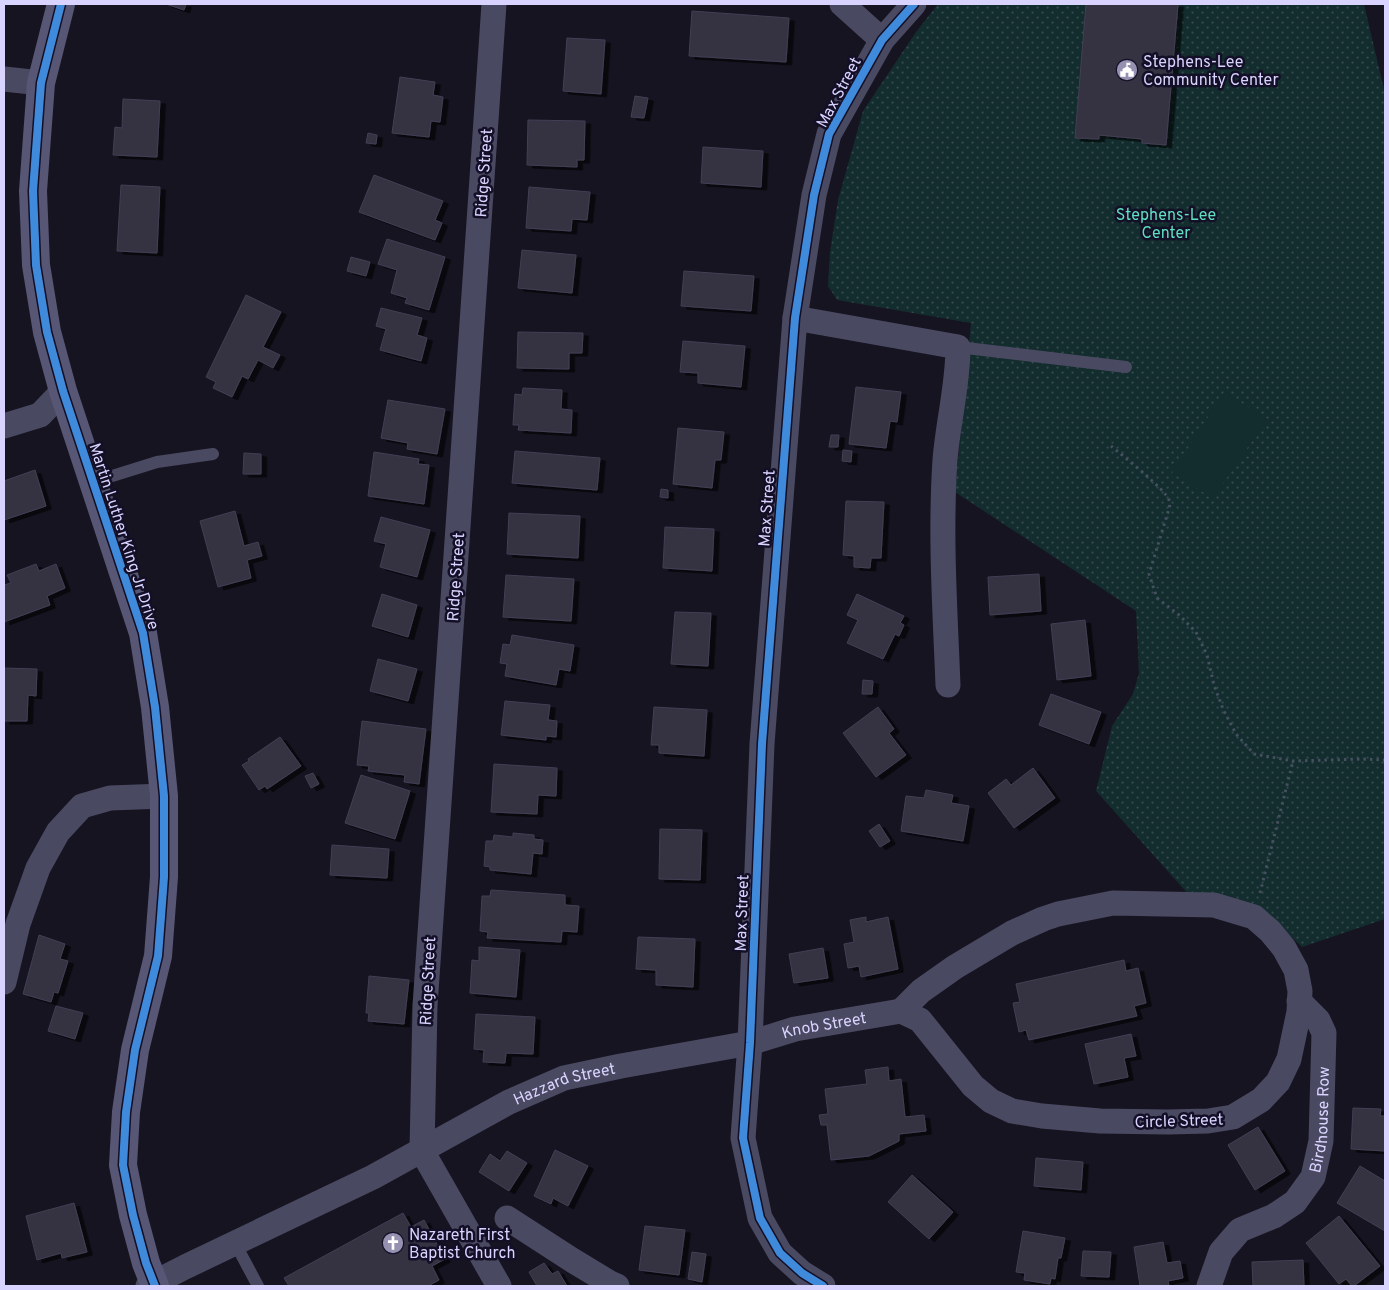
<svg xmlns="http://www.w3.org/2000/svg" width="1389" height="1290" font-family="Overpass,sans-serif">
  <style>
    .park { fill: url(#park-dots) }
    .pitch { fill: #132c2d }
    .building { fill: #343243; stroke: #433f54; filter: url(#shadow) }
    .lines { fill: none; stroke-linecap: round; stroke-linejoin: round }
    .path { stroke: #44505f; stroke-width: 3; stroke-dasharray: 2.5 4; stroke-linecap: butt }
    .service { stroke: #4a4962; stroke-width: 12 }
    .minor { stroke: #4a4962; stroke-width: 25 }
    .secondary { stroke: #575674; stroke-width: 28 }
    .cycleway-casing { stroke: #130f26; stroke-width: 11 }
    .cycleway { stroke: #408adc; stroke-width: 8 }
    .labels { text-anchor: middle; stroke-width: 5; stroke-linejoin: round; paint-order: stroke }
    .poi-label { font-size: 16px; fill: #d9d4ff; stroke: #130f26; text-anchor: start }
    .street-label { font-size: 16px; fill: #d9d4ff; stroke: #130f26 }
    .park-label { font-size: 16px; fill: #5fe0c0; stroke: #130f26 }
  </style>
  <defs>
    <pattern id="park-dots" width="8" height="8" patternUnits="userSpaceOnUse" patternTransform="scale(1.25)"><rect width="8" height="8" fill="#132c2d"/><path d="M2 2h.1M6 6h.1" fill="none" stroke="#354a4c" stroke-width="1.8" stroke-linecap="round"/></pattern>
    <filter id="shadow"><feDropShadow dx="5.5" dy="3" stdDeviation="0" flood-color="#0009"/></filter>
  </defs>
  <rect width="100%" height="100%" fill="#161421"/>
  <path class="park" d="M938 4H1364L1385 94V919L1302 947 1266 913 1190 896 1096 791 1112 726 1133 694 1139 673 1136 611 955 492 971 323 837 300 828 286 830 252 838 200 863 111 916 32Z"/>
  <path class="pitch" d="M1224 392 1267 419 1213 498 1172 473Z"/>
  <path class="building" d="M166 4H186L184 10Z
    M1086 4H1178L1166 145 1142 143V139L1099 135V139L1075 138Z
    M692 11 789 18 786 62 689 56Z
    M567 38 605 40 601 94 563 91Z
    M400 77 435 82 433 95 443 97 440 122 431 121 429 137 392 133Z
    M635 96 648 98 644 118 631 117Z
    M123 99 160 101 157 157 113 155 115 127 122 128Z
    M528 120 585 121 584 160H577V167L527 165Z
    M368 133 377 135 376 144 366 143Z
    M703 147 763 151 761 187 701 183Z
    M374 175 443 201 435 220 442 223 435 240 359 212Z
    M121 185 160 187 157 253 117 251Z
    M529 187 590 192 587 220 572 219 571 231 526 228Z
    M387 239 445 257 429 310 405 303 407 298 391 293 397 270 378 264Z
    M522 250 576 255 572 293 518 288Z
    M351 257 370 262 366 276 347 271Z
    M684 271 754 276 751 311 681 306Z
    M246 295 281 312 263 347 280 355 273 368 258 360 248 379 242 376 232 397 213 388 216 382 206 377Z
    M381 308 422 318 417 335 427 338 421 361 380 350 386 329 376 326Z
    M518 332 583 333 582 353H569V369L517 368Z
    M683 341 745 346 741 387 698 383V373L680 372Z
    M856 387 901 392 897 422 890 421 886 448 849 444Z
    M523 388 562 390 561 409 572 410 571 433 518 430 519 425H513L515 394 522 395Z
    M388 400 445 409 437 454 407 449 408 443 381 438Z
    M678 428 724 432 721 460H715L712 488 673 484Z
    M831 435H839L838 447H829Z
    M843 450 852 451 851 462 842 461Z
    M515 451 600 458 597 490 512 483Z
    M374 452 419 459 418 464 429 465 424 504 368 496Z
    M244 453 261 454V474H243Z
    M35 470 46 506 4 520V481Z
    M661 489 668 490V498L660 497Z
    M846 501 884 502 881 558H871L870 568 854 567V556L843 555Z
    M235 511 244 546 258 542 262 556 247 560 251 578 218 587 200 521Z
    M509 513 580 516 578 558 507 554Z
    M381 517 430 530 417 577 380 567 386 544 374 541Z
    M665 527 714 529 712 571 663 568Z
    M36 564 39 571 56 564 65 588 47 596 50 605 4 622V585L11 583 7 575Z
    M1039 574 1041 611 990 615 988 577Z
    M506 575 574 579 571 621 503 617Z
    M382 594 417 605 408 637 372 626Z
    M857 594 904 616 900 623 904 625 899 636 895 634 883 659 847 643 858 620 847 615Z
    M675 612 711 613 708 666 671 664Z
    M1085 620 1091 676 1057 680 1051 624Z
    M512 635 574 645 570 671 559 669 556 685 505 676 507 664 500 663 503 644 510 645Z
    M378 659 417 669 408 701 370 691Z
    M4 668 37 669 36 696 28 695 27 721H4Z
    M863 680 873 681 872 694H862Z
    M1051 694 1101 712 1089 744 1039 725Z
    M505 701 550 705 548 720 557 721 556 737 546 736V740L501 735Z
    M654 707 707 710 704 756 659 753V745H651Z
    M878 707 894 729 889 733 906 755 876 777 843 733Z
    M362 721 426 729 419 784 404 782 405 775 368 771 369 766 357 765Z
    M280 737 301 766 267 789 265 786 259 790 242 765 249 761 248 759Z
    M494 764 557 768 556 796 538 795 537 814 491 812Z
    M1033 768 1055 798 1014 828 988 793 1006 779 1011 785Z
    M313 773 319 784 311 788 305 776Z
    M361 775 410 791 395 839 345 823Z
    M926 790 953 795 951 803 969 806 963 841 901 831 906 796 924 798Z
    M879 824 890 841 880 847 869 831Z
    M660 829 702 830 700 880 659 879Z
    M513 833 534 835V839L543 840 542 854 533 853 531 874 490 870V867L484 866 486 841H493L494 835 513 837Z
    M332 845 389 849 387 878 330 875Z
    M491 890 565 895V905L579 906 577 932 562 931 561 942 487 938 488 932 480 931 482 896H490Z
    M866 917V922L888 917 898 969 861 977 859 966 848 968 844 944 854 942 850 920Z
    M39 935 65 944 60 959 68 961 58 993 54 992 51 1002 23 994Z
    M638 937 695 939 693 987 656 985V970L636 969Z
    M479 947 520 950 516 997 470 993 472 960 479 961Z
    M823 948 828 978 794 983 789 954Z
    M1124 960 1126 971 1138 968 1146 1003 1134 1006 1137 1016 1029 1040 1026 1030 1019 1032 1013 1003 1020 1002 1016 984Z
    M369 976 409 980 404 1024 368 1021 369 1013H366Z
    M56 1006 83 1013 75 1039 48 1031Z
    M476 1014 535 1017 533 1054 506 1053 505 1063 483 1062 484 1050 474 1049Z
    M1131 1034 1136 1056 1124 1058 1128 1077 1094 1084 1085 1044Z
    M888 1067 889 1081 901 1079 905 1117 924 1115 926 1131 899 1134V1141L869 1156 831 1160 827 1125H821L819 1115 828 1114 825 1089 867 1084 865 1070Z
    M1353 1108 1381 1109 1380 1116H1385V1151L1351 1149Z
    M1258 1127 1285 1171 1255 1190 1228 1145Z
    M555 1150 588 1166 568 1206 553 1198 551 1204 534 1196Z
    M507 1151 527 1163 509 1191 479 1172 490 1154 500 1161Z
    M1036 1158 1083 1162 1081 1190 1034 1186Z
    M1360 1166 1385 1181V1231L1337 1203Z
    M912 1175 953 1212 929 1239 888 1202Z
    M74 1203 87 1252 62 1258 61 1253 37 1260 26 1216Z
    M403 1213 411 1227 424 1220 445 1259 432 1266 439 1280 428 1286H289L284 1278Z
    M1339 1216 1380 1266 1354 1286H1352L1346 1279 1339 1284 1306 1243Z
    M645 1226 685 1230 679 1275 639 1270Z
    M1023 1231 1065 1238 1061 1258H1058L1055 1279 1051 1278 1050 1284 1024 1280 1025 1273 1016 1272Z
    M1163 1242 1167 1263 1180 1261 1183 1278 1168 1281 1169 1286H1140L1134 1247Z
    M1083 1251 1111 1252 1109 1277 1081 1276Z
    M692 1252 706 1254 702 1282 688 1279Z
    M1303 1260 1304 1286H1253L1252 1262Z
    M544 1263 552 1274 558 1271 567 1286H537L529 1272Z"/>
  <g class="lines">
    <path class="path" d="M1111 446C1122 455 1166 490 1169 500 1171 504 1169 508 1168 512L1149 574 1157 598 1179 615 1196 632 1207 655 1214 685 1223 709 1236 734 1254 754 1293 761 1362 759 1385 760
      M1260 893 1293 761"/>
    <path class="service" d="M958 347 1126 367
      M93 482 157 462 213 454
      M235 1243 258 1286"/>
    <g class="minor">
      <path d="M494 4 425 1006 422 1151 499 1286"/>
      <path d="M842 4 882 40"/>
      <path d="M4 79 41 83"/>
      <path d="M795 318 958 347C958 385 948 422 945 460 940 535 945 610 948 685"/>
      <path d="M4 426 40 415 63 391"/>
      <path d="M1113 903 1214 905 1254 917 1270 931 1284 948 1296 970 1300 991 1299 1012 1289 1059 1278 1082 1261 1100 1233 1117 1208 1121 1168 1122 1100 1121 1042 1116 1012 1111 991 1101 973 1086 920 1020 901 1011 921 991 955 967 1012 933 1043 919 1058 914Z"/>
      <path d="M4 982 18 924 38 868 58 832 82 806 110 798 164 796"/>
      <path d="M507 1218 572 1260 610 1283 617 1286"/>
      <path id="s1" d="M148 1286 185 1267 373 1177 509 1102 564 1078 621 1066 750 1043 795 1029 901 1011"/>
      <path d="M823 1286 802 1273 780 1253 760 1218 743 1138 750 1043 762 744 795 318 814 195 829 134 882 40 914 4"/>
      <path id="s2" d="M1209 1286 1221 1252 1240 1230 1274 1216 1295 1202 1313 1177 1321 1141 1324 1033 1318 1020 1299 1001"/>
    </g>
    <path class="secondary" d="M61 4 41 83 33 191 36 265 47 332 63 391 143 633 155 707 164 796V877L158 956 135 1050 126 1112 123 1165 133 1215 146 1263 155 1286"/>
    <g class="cycleway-casing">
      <path id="cycleway" d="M61 4 41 83 33 191 36 265 47 332 63 391 143 633 155 707 164 796V877L158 956 135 1050 126 1112 123 1165 133 1215 146 1263 155 1286
        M823 1286 802 1273 780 1253 760 1218 743 1138 750 1043 762 744 795 318 814 195 829 134 882 40 914 4"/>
    </g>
    <use href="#cycleway" class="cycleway"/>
  </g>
  <defs>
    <g id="civic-disc" transform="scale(1.125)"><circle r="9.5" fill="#9591b1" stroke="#130f26"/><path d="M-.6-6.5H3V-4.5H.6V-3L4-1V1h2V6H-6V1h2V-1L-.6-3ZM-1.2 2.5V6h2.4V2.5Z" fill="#fff"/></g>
    <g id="church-disc" transform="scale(1.125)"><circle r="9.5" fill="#9591b1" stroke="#130f26"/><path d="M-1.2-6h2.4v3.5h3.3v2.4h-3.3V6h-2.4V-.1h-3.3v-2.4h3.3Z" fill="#fff"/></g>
  </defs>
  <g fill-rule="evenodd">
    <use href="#civic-disc" x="1127" y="70"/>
    <use href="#church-disc" x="393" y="1243"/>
  </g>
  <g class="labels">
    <g class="poi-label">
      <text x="1143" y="67">Stephens-Lee<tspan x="1143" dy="18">Community Center</tspan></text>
      <text x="409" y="1240">Nazareth First<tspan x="409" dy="18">Baptist Church</tspan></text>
    </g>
    <g class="street-label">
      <text transform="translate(838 92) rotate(-62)" y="6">Max Street</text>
      <text transform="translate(483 173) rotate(-86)" y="6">Ridge Street</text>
      <text transform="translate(766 508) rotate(-86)" y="6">Max Street</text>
      <text transform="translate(125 536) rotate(72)" y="6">Martin Luther King Jr Drive</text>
      <text transform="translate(455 577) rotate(-86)" y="6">Ridge Street</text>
      <text transform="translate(741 913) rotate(-88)" y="6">Max Street</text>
      <text transform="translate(427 981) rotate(-87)" y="6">Ridge Street</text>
      <text dy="6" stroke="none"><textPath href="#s1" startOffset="731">Knob Street</textPath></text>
      <text dy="6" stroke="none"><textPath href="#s1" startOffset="464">Hazzard Street</textPath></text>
      <text dy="6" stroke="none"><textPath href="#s2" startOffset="216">Birdhouse Row</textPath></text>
      <text transform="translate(1179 1120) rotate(-2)" y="6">Circle Street</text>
    </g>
    <g class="park-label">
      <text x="1166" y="220">Stephens-Lee<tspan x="1166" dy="18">Center</tspan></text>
    </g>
  </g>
  <rect width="1389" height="1290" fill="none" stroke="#d9d4ff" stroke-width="10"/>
</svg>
